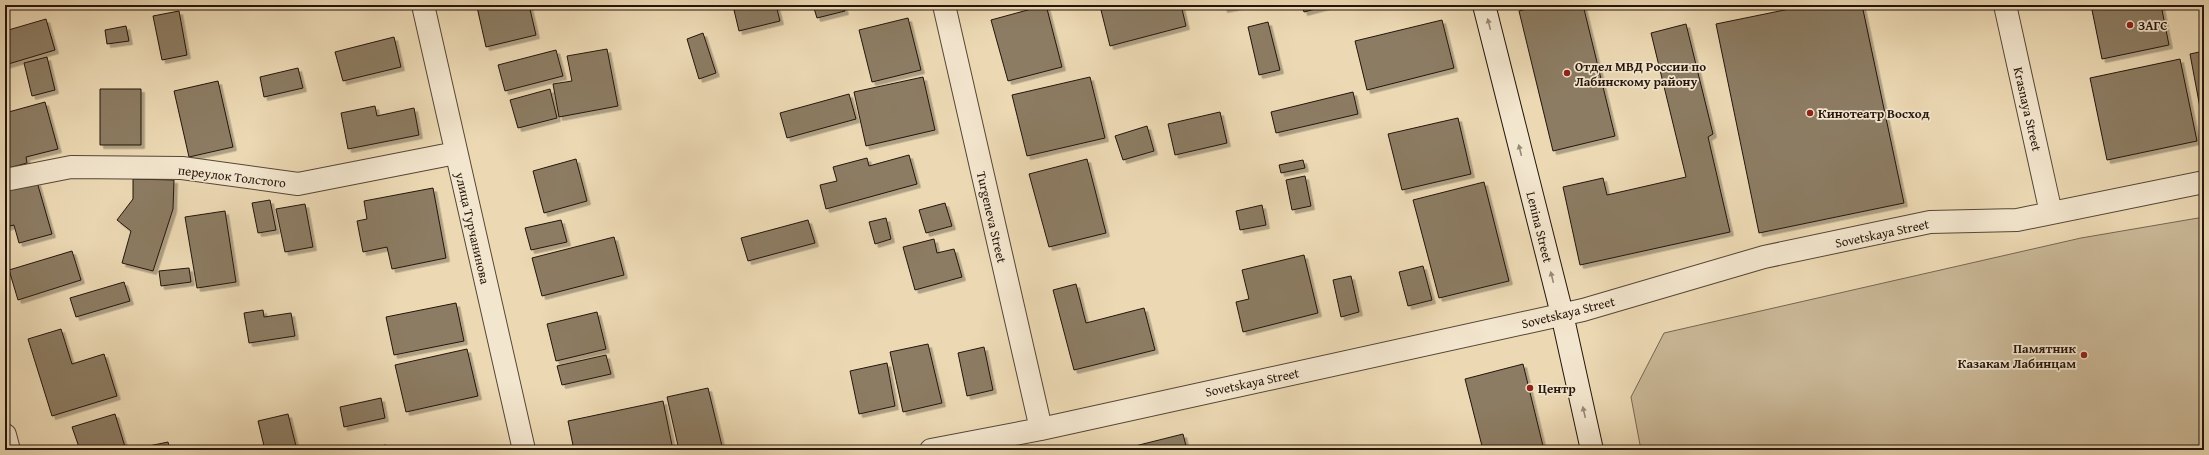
<svg xmlns="http://www.w3.org/2000/svg" width="2209" height="455" font-family="'Gentium Book Plus',serif">
  <style>
    .green { fill: #cab897; stroke: #776651 }
    .building { fill: #8c7b63; stroke: #24150b; filter: url(#shadow) }
    .lines { fill: none; stroke-linecap: round; stroke-linejoin: round }
    .street-casing { stroke: #564635; stroke-width: 24 }
    .secondary-casing { stroke: #24150b; stroke-width: 24 }
    .street { stroke: #f3e6ce; stroke-width: 22 }
    .secondary { stroke: #f3e6ce; stroke-width: 22 }
    .oneway { fill: #968876 }
    .poi-dot { fill: #8f2418; stroke: #f3e6ce; stroke-width: 1.5 }
    .labels { text-anchor: middle; stroke-width: 3.5; stroke-linejoin: round; paint-order: stroke }
    .poi-label { font-size: 13px; font-weight: bold; fill: #24150b; stroke: #f3e6ce; text-anchor: start }
    .street-label { font-size: 13px; fill: #24150b; stroke: #f3e6ce }
  </style>
  <defs>
    <filter id="shadow"><feDropShadow dx="3.5" dy="3.5" stdDeviation="0" flood-color="#0004"/></filter>
  </defs>
  <rect width="100%" height="100%" fill="#ecd9b4"/>
  <filter id="stains"><feTurbulence type="fractalNoise" baseFrequency=".005" numOctaves="4"/><feColorMatrix values="0 0 0 0 .2 0 0 0 0 .09 0 0 0 0 .02 0 0 0 .5 -.17"/></filter>
  <radialGradient id="worn" r=".72"><stop offset=".6" stop-color="#630" stop-opacity="0"/><stop offset="1" stop-color="#630" stop-opacity=".3"/></radialGradient>
  <path class="green" d="M2204 217V450H1641L1631 397 1664 333 2081 238Z"/>
  <path class="building" d="M487 5H529L536 35 486 47 477 7Z
    M754 5H776L780 21 739 31 734 10Z
    M813 5H843L845 11 817 18Z
    M1046 5 1062 67 1008 81 991 20Z
    M1120 5H1181L1186 26 1110 46 1101 10Z
    M1223 5H1243L1224 9Z
    M1302 5H1330L1304 12Z
    M1542 5H1583L1615 136 1553 151 1519 11Z
    M1809 5H1862L1904 203 1759 233 1716 24Z
    M2091 5H2161L2169 45 2102 59Z
    M179 11 187 55 162 60 153 16Z
    M908 18 921 70 872 82 859 30Z
    M46 19 55 50 5 65V31Z
    M1442 20 1454 68 1367 90 1355 41Z
    M1268 22 1280 70 1259 75 1248 27Z
    M1686 24 1713 134 1708 137 1730 232 1580 265 1563 187 1603 178 1607 195 1686 177 1651 33Z
    M126 26 129 41 107 44 105 30Z
    M703 33 716 73 699 79 687 39Z
    M394 37 401 67 343 81 335 52Z
    M607 49 618 106 559 117 553 84 572 81 567 56Z
    M556 50 563 76 505 91 498 65Z
    M2204 51V129L2190 54Z
    M47 57 55 90 32 96 24 63Z
    M2180 59 2197 141 2107 160 2090 78Z
    M298 68 303 88 264 97 260 77Z
    M923 77 935 130 866 146 854 92Z
    M1090 77 1105 138 1027 156 1012 95Z
    M218 81 233 147 189 157 174 91Z
    M100 89H141V145H100Z
    M550 89 557 118 518 128 510 100Z
    M1353 92 1358 114 1276 133 1271 112Z
    M849 94 856 119 787 138 780 113Z
    M45 102 58 149 26 157 27 163 5 169V113Z
    M375 106 377 116 414 108 419 135 348 149 341 113Z
    M1220 112 1227 143 1175 155 1168 124Z
    M1458 118 1471 174 1402 190 1388 134Z
    M1147 126 1154 151 1123 160 1115 136Z
    M909 155 917 184 826 209 820 185 837 181 833 167 867 158 869 166Z
    M576 159 587 201 544 213 533 171Z
    M1087 159 1106 233 1049 247 1029 174Z
    M1303 160 1305 168 1281 173 1279 165Z
    M1305 176 1311 206 1292 210 1286 180Z
    M133 179 174 180 173 209 153 271 122 263 131 231 117 220 133 199Z
    M37 182 52 234 19 243 14 225 5 227V191Z
    M1484 182 1509 281 1439 298 1413 200Z
    M433 188 446 258 392 269 387 247 363 252 357 221 367 219 364 201Z
    M270 200 276 230 258 233 252 203Z
    M945 203 952 226 926 233 919 210Z
    M305 204 313 247 285 252 276 209Z
    M1262 205 1266 225 1240 230 1236 211Z
    M225 211 236 282 197 288 185 217Z
    M886 218 891 239 875 244 869 222Z
    M561 220 567 242 531 250 525 228Z
    M808 220 815 243 748 261 741 238Z
    M614 237 624 275 542 296 532 258Z
    M934 239 937 253 954 249 962 277 915 290 903 247Z
    M72 251 81 280 18 300 9 270Z
    M1304 255 1318 313 1243 332 1236 302 1249 299 1242 270Z
    M1423 266 1432 300 1408 306 1399 272Z
    M189 268 191 282 161 286 159 271Z
    M1351 276 1359 312 1341 317 1333 280Z
    M124 282 130 301 76 317 70 298Z
    M1076 284 1086 323 1144 308 1155 350 1074 370 1053 290Z
    M456 303 464 341 394 355 386 317Z
    M263 310 264 317 291 313 295 336 249 343 244 313Z
    M597 312 606 349 556 361 547 324Z
    M61 329 72 364 104 354 117 396 52 416 28 339Z
    M928 344 942 403 903 412 890 352Z
    M984 347 993 390 967 396 958 353Z
    M467 349 478 396 406 412 395 365Z
    M606 355 611 374 562 385 557 366Z
    M887 363 895 406 859 414 850 371Z
    M1523 364 1544 450H1483L1465 379Z
    M708 388 722 446 703 450H679L667 397Z
    M381 398 385 418 344 427 340 407Z
    M663 401 673 450H574L568 421Z
    M115 414 126 450H80L72 427Z
    M288 414 297 450H265L258 421Z
    M1183 434 1187 450H1119Z
    M168 442 170 450H145L144 447Z
    M386 445 387 450H357Z"/>
  <g class="lines">
    <g class="street-casing">
      <path id="street" d="M423 5 524 450
        M944 5 1041 429
        M2005 5 2051 213
        M5 180 71 167 182 168 298 184 456 153
        M5 435 9 450
        M931 450 1041 429 1583 310 1764 257 1930 222 2017 220 2204 182"/>
    </g>
    <g class="secondary-casing">
      <path id="secondary" d="M1484 5 1562 314 1592 450"/>
    </g>
    <use href="#street" class="street"/>
    <use href="#secondary" class="secondary"/>
  </g>
  <defs><path id="oneway-solid" d="M-6-.8H1V-3.2L6.5 0L1 3.2V.8H-6Z"/></defs>
  <g class="oneway">
    <use href="#oneway-solid" transform="translate(1489 24) rotate(-104)"/>
    <use href="#oneway-solid" transform="translate(1520 150) rotate(-104)"/>
    <use href="#oneway-solid" transform="translate(1552 277) rotate(-104)"/>
    <use href="#oneway-solid" transform="translate(1584 412) rotate(-103)"/>
  </g>
  <g class="poi-dot">
    <circle cx="2130" cy="25" r="4"/>
    <circle cx="1567" cy="73" r="4"/>
    <circle cx="1810" cy="113" r="4"/>
    <circle cx="2084" cy="355" r="4"/>
    <circle cx="1530" cy="388" r="4"/>
  </g>
  <g class="labels">
    <g class="poi-label">
      <text x="2138" y="30">ЗАГС</text>
      <text x="1575" y="71">Отдел МВД России по<tspan x="1575" dy="15">Лабинскому району</tspan></text>
      <text x="1818" y="118">Кинотеатр Восход</text>
      <text x="2076" y="353" text-anchor="end">Памятник<tspan x="2076" dy="15">Казакам Лабинцам</tspan></text>
      <text x="1538" y="393">Центр</text>
    </g>
    <g class="street-label">
      <text transform="translate(2028 109) rotate(77)" y="5">Krasnaya Street</text>
      <text transform="translate(232 176) rotate(7)" y="5">переулок Толстого</text>
      <text transform="translate(992 217) rotate(77)" y="5">Turgeneva Street</text>
      <text transform="translate(1540 227) rotate(76)" y="5">Lenina Street</text>
      <text transform="translate(473 228) rotate(77)" y="5">улица Турчанинова</text>
      <text transform="translate(1882 233) rotate(-12)" y="5">Sovetskaya Street</text>
      <text transform="translate(1568 312) rotate(-14)" y="5">Sovetskaya Street</text>
      <text transform="translate(1252 382) rotate(-12)" y="5">Sovetskaya Street</text>
    </g>
  </g>
  <rect width="2209" height="455" fill="none" stroke="#ecd9b4" stroke-width="20"/>
  <rect x="6" y="6" width="2197" height="443" fill="none" stroke="#24150b" stroke-width="2"/>
  <rect x="10" y="10" width="2189" height="435" fill="none" stroke="#24150b"/>
  <rect width="100%" height="100%" filter="url(#stains)"/>
  <rect width="100%" height="100%" fill="url(#worn)"/>
</svg>
